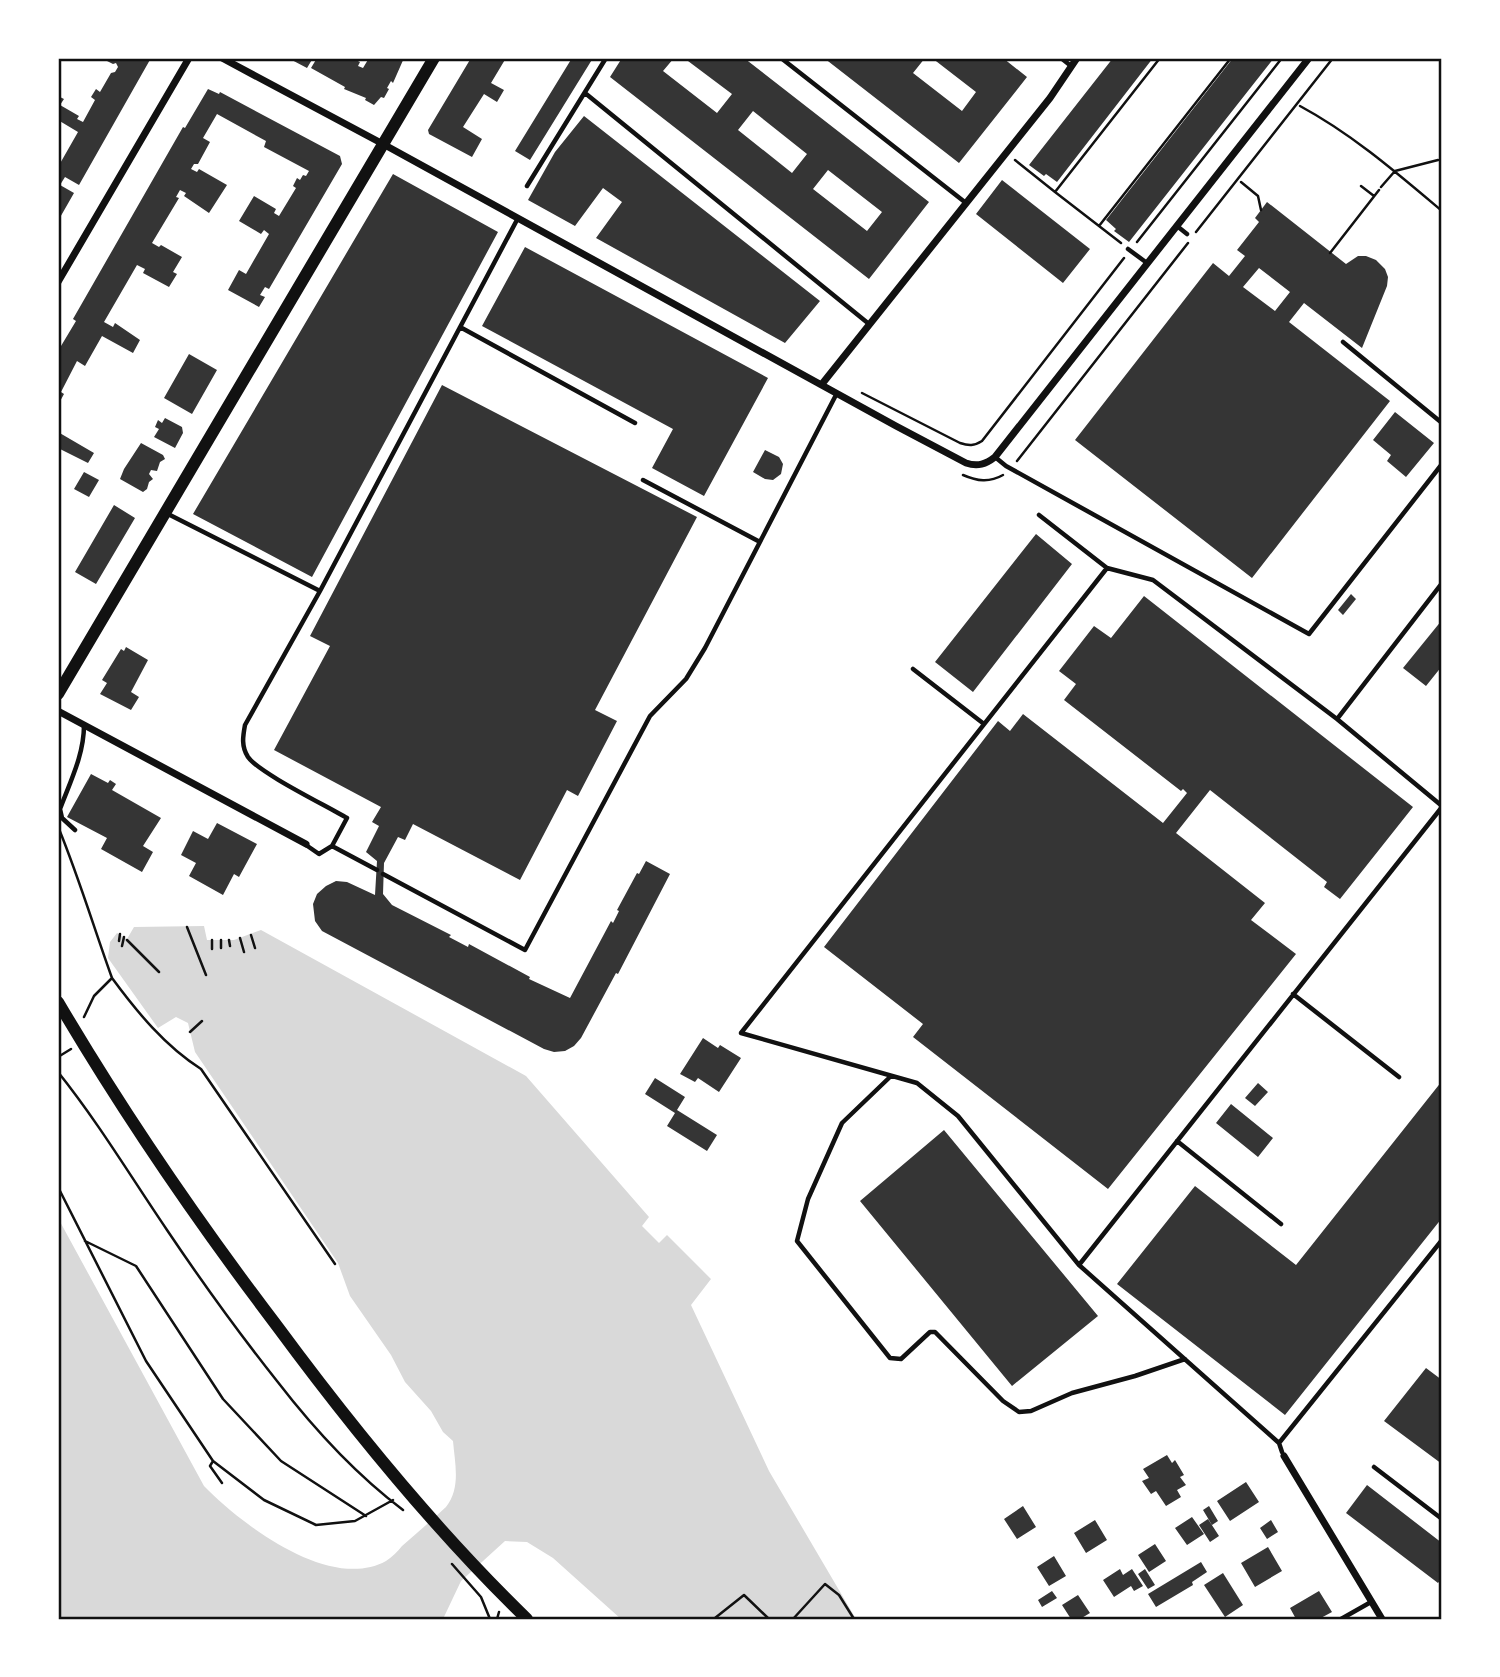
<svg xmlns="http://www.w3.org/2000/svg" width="1500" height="1677" font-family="Overpass,sans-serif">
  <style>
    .water { fill: #d9d9d9 }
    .building { fill: #353535; fill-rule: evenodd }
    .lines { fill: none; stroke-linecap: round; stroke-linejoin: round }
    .path { stroke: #111; stroke-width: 2.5 }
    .service { stroke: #111; stroke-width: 4.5 }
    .minor { stroke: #111; stroke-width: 7 }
    .tertiary { stroke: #111; stroke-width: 12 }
    .neatline { fill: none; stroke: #111; stroke-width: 2.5 }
  </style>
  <rect width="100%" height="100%" fill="#fff"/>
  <path class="water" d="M204 926 207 940H234L261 930 526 1076 649 1217 642 1226 659 1243 667 1235 711 1279 691 1305 769 1471 856 1619H621L553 1558 527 1542 505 1541 461 1581 443 1619H58V1218L204 1486C241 1524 330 1592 386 1561 392 1557 398 1551 402 1546 417 1533 432 1520 446 1507 461 1488 455 1464 453 1441L443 1432 431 1411 405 1382 391 1355 350 1296 338 1263 195 1052 188 1023 176 1017 158 1028 108 958 110 942 117 933 127 939 134 927Z"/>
  <path class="building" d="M101 58H151L79 185 65 177 60 185 74 193 58 221V167L78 132 58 120V96L64 99 60 105 79 116 77 119 83 122 95 100 91 97 96 89 100 92 111 73 115 72 118 67 116 63 113 64Z
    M288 58H313L307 68Z
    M317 58H352L360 62 358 66 363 68 369 58H404L393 83 391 81 387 88 389 89 384 98 381 97 374 105 365 100 366 98 344 89 345 87 311 68Z
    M471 58H506L491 83 504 90 497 102 484 94 463 127 482 139 472 157 429 134 428 130Z
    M572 58H593L530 160 515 151Z
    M622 58H674L663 71 717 113 732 94 684 58H744L929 202 869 279 610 77ZM753 111 807 154 792 173 738 130ZM828 170 882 212 867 231 813 189Z
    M824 58H925L913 73 962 111 976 92 932 58H1003L1027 77 959 163Z
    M1113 58H1153L1057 182 1046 174 1044 176 1029 165Z
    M1233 58H1274L1129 242 1114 231 1116 229 1106 220Z
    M208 89 219 94 220 92 340 156 342 164 269 289 265 287 260 295 265 297 259 307 228 290 239 270 246 274 269 234 264 230 261 234 239 221 254 196 276 209 274 213 279 216 296 188 293 186 297 178 300 180 303 175 306 176 309 171 264 147 266 141 217 114 203 138 210 142 198 164H194L191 169 197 172 199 169 227 185 209 213 184 196 186 193 180 190 176 197 179 198 152 243 159 247 161 245 182 257 173 272 177 274 169 287 143 273 145 269 137 265 104 322 113 327 115 323 140 340 133 353 102 336 85 366 77 361 61 392 64 394 58 405V351L76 321 73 319 183 127 185 128Z
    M584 116 820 301 785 343 596 238 622 202 603 188 575 226 528 200 555 152Z
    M393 174 498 232 312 577 193 514Z
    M1002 180 1090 249 1063 283 976 214Z
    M1267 202 1346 264 1358 256H1366L1376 260 1385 269 1388 277 1387 286 1362 348 1304 303 1289 322 1390 401 1252 578 1075 440 1213 263 1229 276 1245 256 1237 250 1259 222 1255 218ZM1259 268 1290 292 1275 311 1243 287Z
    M525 247 768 378 704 496 652 468 673 429 482 326Z
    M189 354 217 370 192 414 164 398Z
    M442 385 697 517 595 710 617 721 578 796 567 790 520 880 413 824 405 840 398 837 384 863 383 894 392 905 451 935 449 937 468 947 469 944 530 977 529 979 570 998 611 921 613 923 619 911 617 910 637 873 639 874 646 861 670 874 618 974 616 973 581 1038 574 1046 565 1051 554 1052 544 1049 322 931 315 921 313 904 317 894 326 886 336 881 347 882 375 895 377 861 366 852 379 826 372 822 381 807 274 750 330 646 310 636Z
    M1395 412 1434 443 1406 477 1387 461 1391 455 1373 440Z
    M165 418 182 427 183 433 175 448 154 437 159 429 155 427 158 420 162 423Z
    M58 432 94 453 88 463 58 448Z
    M141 443 163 455 165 459 160 462 157 471 151 470 149 474 153 479 149 482 147 489 143 492 120 479 124 469Z
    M765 450 779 457 783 464 781 474 773 480 765 479 753 472Z
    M84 472 99 480 89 497 74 489Z
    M114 505 135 518 96 584 75 572Z
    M1036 534 1072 564 973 692 935 662Z
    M1351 594 1356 599 1343 615 1338 610Z
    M1144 596 1413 807 1340 899 1324 887 1327 882 1210 790 1176 833 1265 903 1251 920 1296 954 1108 1189 913 1037 923 1024 824 947 998 721 1010 731 1023 714 1163 823 1187 793 1183 789 1181 791 1064 700 1076 684 1059 671 1094 626 1111 638Z
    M1442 620V666L1426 686 1403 668Z
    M126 647 148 660 131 692 139 697 131 710 100 694 107 683 102 680 121 649 124 651Z
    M91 774 108 783 110 780 116 784 112 790 161 818 143 846 153 852 142 872 101 849 107 838 67 817Z
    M217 823 257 844 239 877 234 874 223 895 189 876 196 863 181 855 193 831 208 839Z
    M703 1038 718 1048 720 1045 741 1058 719 1092 698 1078 695 1082 680 1074Z
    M655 1078 685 1097 677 1110 717 1135 707 1151 667 1126 675 1113 645 1094Z
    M1442 1081V1218L1285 1415 1117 1284 1195 1186 1296 1265Z
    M1258 1083 1268 1092 1255 1106 1245 1098Z
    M1231 1104 1273 1138 1258 1157 1216 1123Z
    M944 1130 1098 1316 1012 1386 860 1201Z
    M1426 1368 1442 1380V1464L1384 1421Z
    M1167 1455 1172 1463 1175 1460 1184 1475 1180 1477 1186 1485 1177 1490 1181 1497 1166 1506 1156 1491 1151 1494 1142 1481 1149 1478 1143 1469Z
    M1246 1482 1259 1502 1230 1521 1217 1501Z
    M1367 1485 1442 1543V1578L1438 1583 1346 1513Z
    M1023 1506 1036 1527 1017 1539 1004 1519Z
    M1209 1506 1218 1521 1212 1525 1203 1510Z
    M1192 1517 1204 1534 1187 1545 1175 1528Z
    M1208 1519 1219 1536 1210 1542 1199 1525Z
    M1095 1520 1107 1540 1086 1553 1074 1533Z
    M1271 1520 1278 1532 1267 1539 1260 1528Z
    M1155 1544 1166 1561 1149 1572 1138 1555Z
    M1268 1547 1282 1571 1255 1587 1241 1563Z
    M1054 1556 1066 1576 1049 1586 1037 1567Z
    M1201 1562 1207 1572 1192 1582 1193 1585 1156 1607 1148 1594Z
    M1120 1569 1123 1575 1132 1569 1143 1586 1134 1591 1131 1586 1114 1597 1103 1580Z
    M1145 1569 1155 1585 1148 1589 1138 1574Z
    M1223 1573 1243 1605 1225 1617 1204 1585Z
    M1052 1591 1057 1598 1042 1607 1038 1600Z
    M1319 1591 1332 1612 1319 1619H1296L1290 1608Z
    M1078 1595 1090 1613 1080 1619H1071L1062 1605Z"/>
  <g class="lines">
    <path class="path" d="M1160 58 1055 192 1099 226 1231 58
      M1300 106C1352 134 1397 173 1442 211
      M1015 160 1055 192
      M1241 182 1258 196 1261 210
      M1361 186 1374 196
      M1381 187 1395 171 1438 160
      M1099 226 1121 243
      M1196 232 1333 58
      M1137 242 1282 58
      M1330 253 1379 190
      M862 393 960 443C969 446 974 446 982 441L1124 258
      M1017 461 1188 243
      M963 475C977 481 989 483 1003 475
      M59 829C79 878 94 928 112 978L94 996 84 1017
      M187 927 206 975
      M251 935 255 948
      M240 938 244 952
      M127 940 159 972
      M221 940V948
      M229 940 230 946
      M119 941 120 934
      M122 946 124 937
      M212 949V940
      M112 978C137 1012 165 1046 201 1069L335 1264
      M190 1032 202 1021
      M58 1057 71 1049
      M58 1072C98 1122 131 1177 167 1230 202 1282 238 1332 277 1381 314 1429 354 1473 403 1510
      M58 1187 146 1361 213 1461 264 1500 316 1525 355 1521 393 1500
      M85 1241 136 1266 223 1399 281 1461 366 1516
      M213 1461 210 1466 222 1483
      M452 1564 481 1597 490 1619
      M715 1618 744 1595 769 1619
      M497 1619 499 1612
      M793 1619 825 1584 839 1595 854 1619"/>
    <path class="service" d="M781 58 966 203
      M1061 58 1071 66
      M585 93 869 324
      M527 186 606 58
      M1177 226 1187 234
      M1128 249 1147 263
      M460 327 635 423
      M1343 342 1442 423
      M995 457 1006 466 1309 634 1442 464
      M643 480 760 542
      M166 513 320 591
      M1039 515 1107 568
      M913 669 984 724
      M1337 719 1442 583
      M75 830 62 818 60 809C70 782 84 755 84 725
      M306 845 319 854 332 846 347 818C327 806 259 773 248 757 241 746 243 736 245 725L320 591 518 218
      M332 846 377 870
      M383 874 525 950 650 716 686 679 705 648 837 393
      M1293 994 1399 1077
      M891 1076 842 1123 808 1199 797 1241 890 1358 901 1359 930 1332H935L1003 1401 1019 1412 1031 1411 1072 1393 1135 1376 1185 1359
      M1177 1141 1281 1224
      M1079 1265 1442 807
      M1279 1443 1079 1265 958 1116 917 1083 741 1033 1107 568 1153 580 1337 719 1442 806
      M1282 1452 1279 1443 1442 1240
      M1374 1467 1442 1519
      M1341 1619 1371 1602"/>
    <path class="minor" d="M222 58 383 144 896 426 966 463C978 467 986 464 995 457L1309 58
      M58 282 189 58
      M822 384 1050 98 1077 58
      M58 711 306 844
      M1284 1456 1382 1619"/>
    <path class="tertiary" d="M58 694 434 58
      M58 1002C124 1114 198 1222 277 1326 353 1429 435 1530 527 1619"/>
  </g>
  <rect width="1500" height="1677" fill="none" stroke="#ffffff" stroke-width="119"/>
  <rect x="60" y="60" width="1380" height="1558" class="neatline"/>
</svg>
